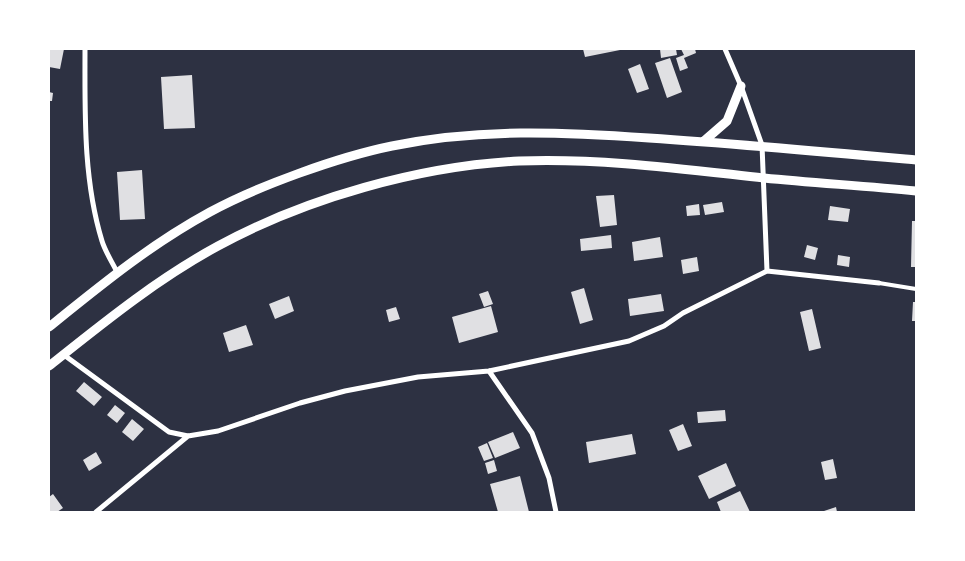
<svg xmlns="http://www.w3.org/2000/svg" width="965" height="561" font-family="Bitter,serif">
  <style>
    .building { fill: #e0e0e3 }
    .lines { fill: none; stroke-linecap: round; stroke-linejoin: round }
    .service { stroke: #fff; stroke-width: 4 }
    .minor { stroke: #fff; stroke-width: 5 }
    .tertiary { stroke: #fff; stroke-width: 9 }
  </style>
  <rect width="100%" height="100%" fill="#2d3142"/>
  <path class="building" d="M49 49H64L60 69 49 67Z
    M583 49H620V50L585 57Z
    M660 49H676L677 55 661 58Z
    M681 49H695L696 53 684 58 688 68 680 71 676 58 684 55Z
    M670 58 682 92 667 98 655 63Z
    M640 64 649 89 637 93 628 69Z
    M192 75 195 128 164 129 161 77Z
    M49 92 53 93 52 101H49Z
    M142 170 145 219 120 220 117 172Z
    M614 195 617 225 600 227 596 196Z
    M722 202 724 212 705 215 703 205Z
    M699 204 700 215 687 216 686 206Z
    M830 206 850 209 848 222 828 220Z
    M912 221H916V267H911Z
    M611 235 612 248 581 251 580 239Z
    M660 237 663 257 634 261 632 242Z
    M807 245 818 248 815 260 804 257Z
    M838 255 850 257 849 267 837 265Z
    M697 257 699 271 683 274 681 260Z
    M584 288 593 320 580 324 571 292Z
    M488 291 493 304 484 307 479 294Z
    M661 294 664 311 630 316 628 299Z
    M289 296 294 311 275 319 269 304Z
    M913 302H916V321H912Z
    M491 306 498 332 459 343 452 317Z
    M396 307 400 319 389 322 386 310Z
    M812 309 821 348 809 351 800 312Z
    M246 325 253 345 229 352 223 333Z
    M84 382 102 397 94 406 76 391Z
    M115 405 125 413 117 423 107 415Z
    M725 410 726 421 698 423 697 412Z
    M132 419 144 429 133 441 122 432Z
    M683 424 692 446 678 451 669 430Z
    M513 432 520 448 495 458 488 442Z
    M632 434 636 454 589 463 586 442Z
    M487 443 493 458 484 461 478 447Z
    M96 452 102 463 89 471 83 460Z
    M833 459 837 478 825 480 821 462Z
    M494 460 497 471 488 474 485 463Z
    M726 463 736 486 709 499 698 476Z
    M520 476 529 512H498L490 484Z
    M740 491 750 512H721L717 502Z
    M53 494 63 508 57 512H49V497Z
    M836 507 837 512H821Z"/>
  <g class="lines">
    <path class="service" d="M879 283 916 289"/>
    <path class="minor" d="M85 49C85 112 83 179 102 241 105 251 112 262 117 272
      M725 49 741 86 762 145 767 271
      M64 355 169 432 188 436 218 431 300 403 345 391 418 377 489 371 629 341 664 326 683 313 767 271 879 283
      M489 371 532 433 549 478 556 512
      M96 512 188 436"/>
    <path class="tertiary" d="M704 141 727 121 741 86
      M49 327C101 285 151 244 210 212 258 186 338 157 392 146 478 128 563 132 649 138 739 144 827 152 916 160
      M49 366C103 323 157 279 218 246 306 198 420 166 519 161 602 158 682 169 764 178 815 183 866 186 916 191"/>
  </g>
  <rect width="965" height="561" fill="none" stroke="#ffffff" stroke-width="100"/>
</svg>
